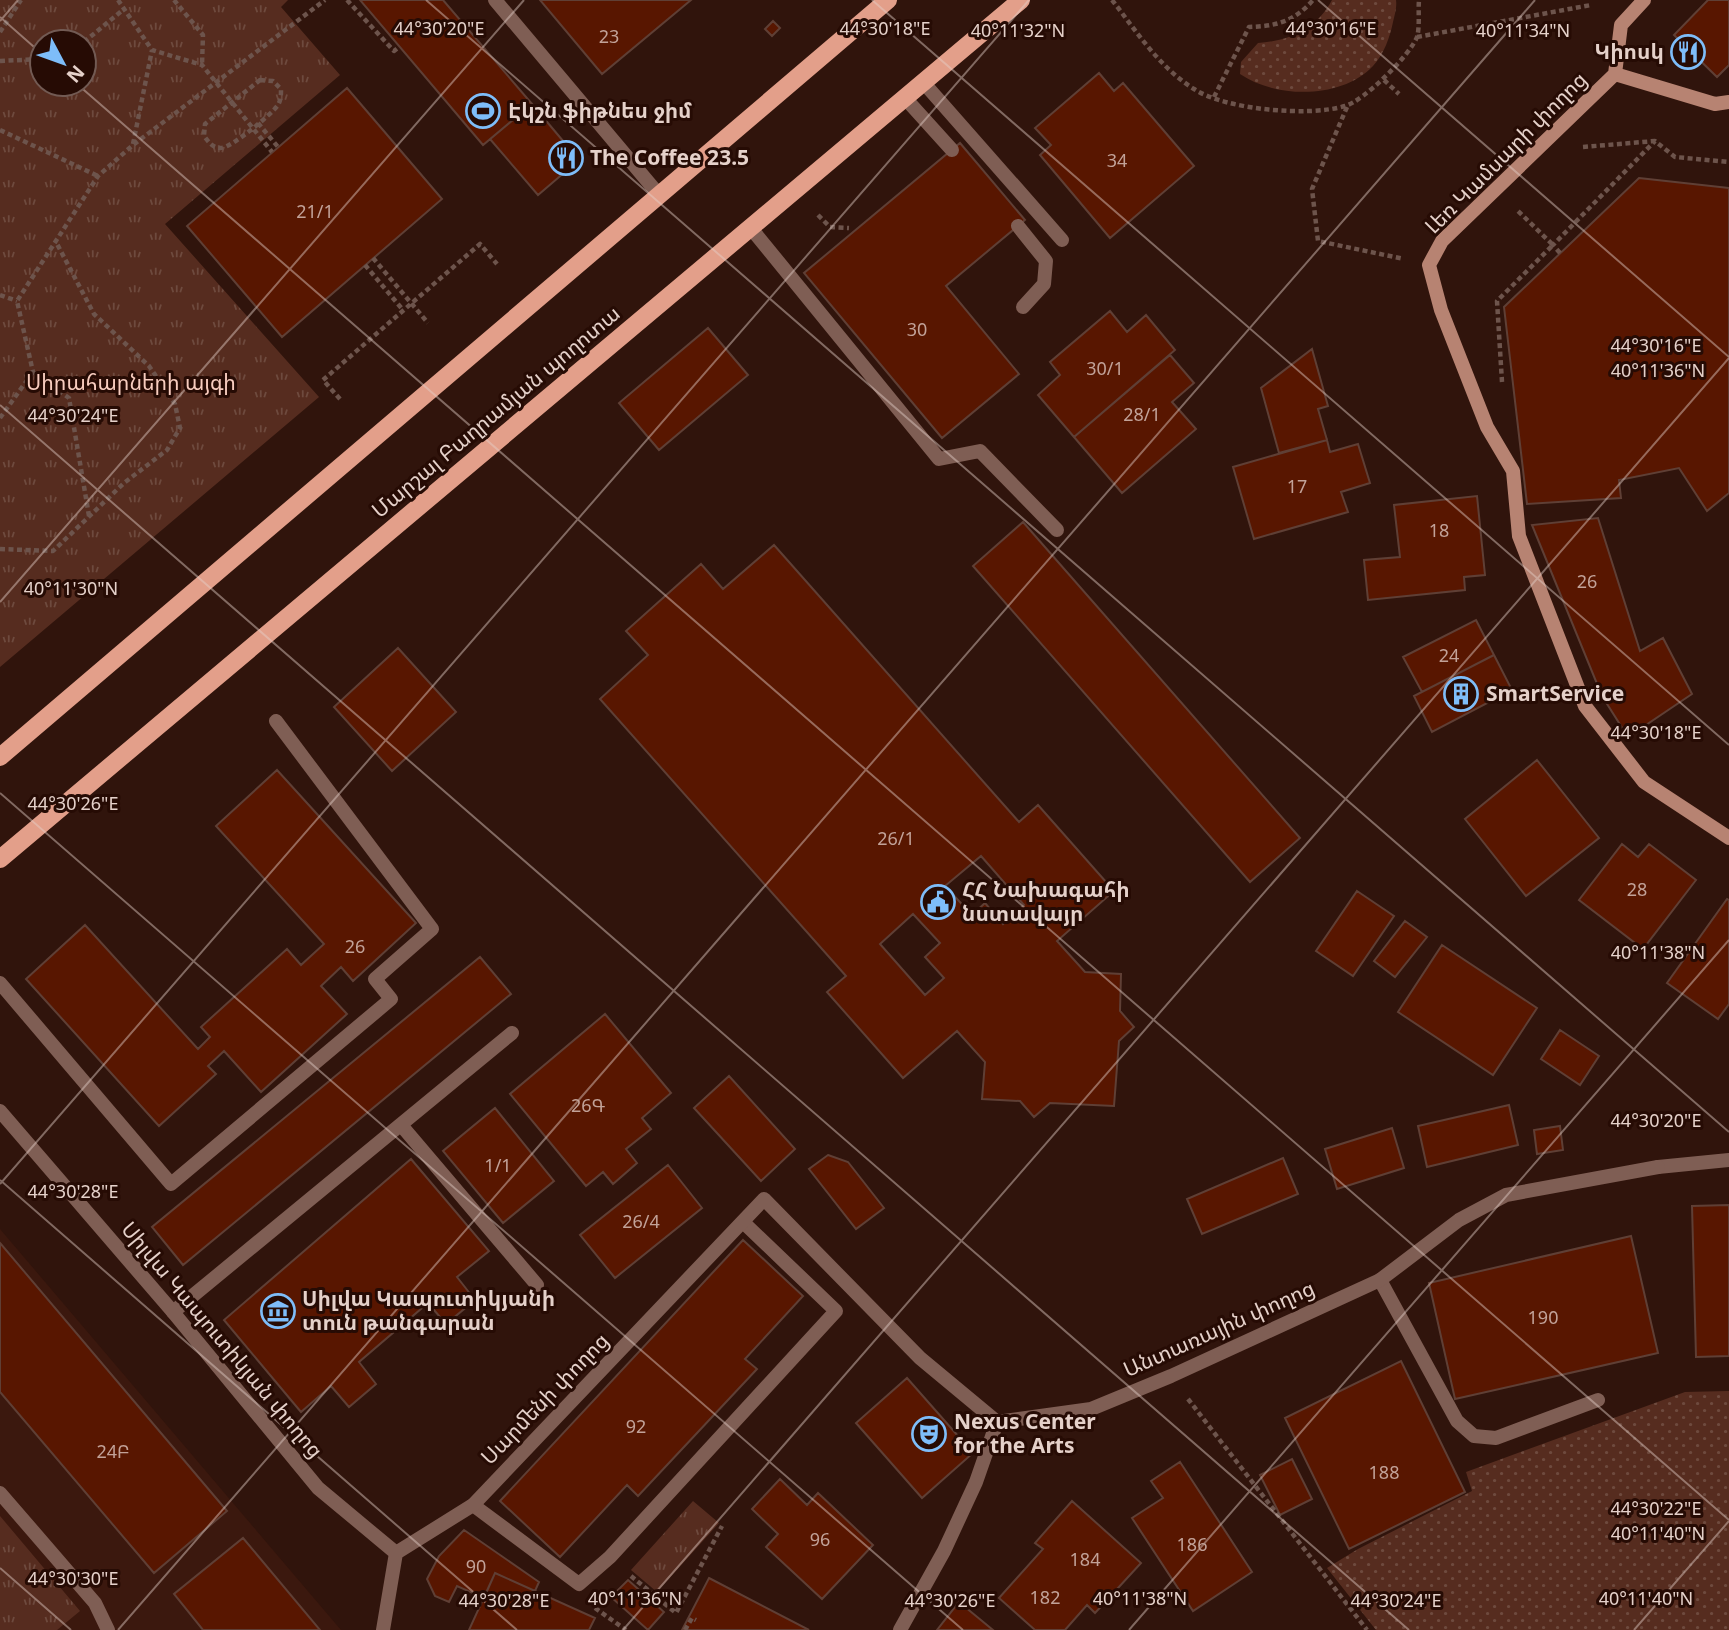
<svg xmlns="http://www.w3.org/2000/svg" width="1729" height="1630" font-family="'Noto Sans','Noto Sans Armenian',sans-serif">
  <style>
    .built { fill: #3b180e }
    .grass { fill: url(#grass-dots) }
    .park { fill: url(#park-tufts); fill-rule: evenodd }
    .building { fill: #581600; stroke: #5f3f35; stroke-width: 2; fill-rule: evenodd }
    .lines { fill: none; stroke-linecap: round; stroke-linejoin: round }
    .path { stroke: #6d544c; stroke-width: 4.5; stroke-dasharray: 5 3.5; stroke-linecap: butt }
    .lane { stroke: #7f5e54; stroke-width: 14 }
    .street { stroke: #7f5e54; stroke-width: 14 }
    .secondary { stroke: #b78372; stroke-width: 14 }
    .primary { stroke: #e39f8a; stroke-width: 18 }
    .path-bridge { stroke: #6d544c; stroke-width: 4.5; stroke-dasharray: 5 3.5; stroke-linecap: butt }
    .ticks { fill: none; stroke: #e5d1ca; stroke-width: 2; stroke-opacity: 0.45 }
    .labels { text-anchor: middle; stroke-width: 6; stroke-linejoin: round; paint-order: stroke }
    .number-label { font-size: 18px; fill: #c2a298 }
    .poi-label { font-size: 21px; font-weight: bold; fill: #e5d1ca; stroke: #260b04; text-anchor: start }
    .street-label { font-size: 21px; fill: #e5d1ca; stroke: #260b04 }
    .park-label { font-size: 21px; fill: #f7ccbe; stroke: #260b04 }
    .ticks-label { font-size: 18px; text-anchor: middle; fill: #e5d1ca; stroke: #260b04; stroke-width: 6; stroke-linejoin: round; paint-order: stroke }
  </style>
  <defs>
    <pattern id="grass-dots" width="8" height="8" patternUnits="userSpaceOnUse" patternTransform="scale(1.75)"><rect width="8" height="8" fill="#562c1f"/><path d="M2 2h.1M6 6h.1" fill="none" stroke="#6e4a3e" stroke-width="1.8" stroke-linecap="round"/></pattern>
    <pattern id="park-tufts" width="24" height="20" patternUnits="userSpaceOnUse" patternTransform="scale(1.75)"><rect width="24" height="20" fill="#562c1f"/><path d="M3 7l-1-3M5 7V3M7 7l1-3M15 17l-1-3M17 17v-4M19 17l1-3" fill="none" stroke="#6e4a3e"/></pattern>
  </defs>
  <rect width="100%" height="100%" fill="#30140c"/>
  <path class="built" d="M0 1229 341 1630H0Z"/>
  <path class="grass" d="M1332 0H1396C1397 7 1395 14 1393 22 1390 37 1384 54 1373 66 1341 100 1275 98 1240 74L1241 62 1258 43C1289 41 1317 29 1332 0Z
    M1729 1391V1630H1376L1327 1568 1358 1549 1472 1491 1466 1472 1685 1392Z"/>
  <path class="park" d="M0 0H288L281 7 340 75 165 224 319 397 0 667ZM84 42V84H42V42Z
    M693 1501 719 1523 657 1592 631 1570Z
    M0 1516 80 1611 57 1630H0Z"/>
  <path class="building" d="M360 0H443L532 104 483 145Z
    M540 0H691L602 74Z
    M1708 0H1729V65L1717 77 1674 35Z
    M773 21 780 28 772 36 765 29Z
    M1099 73 1114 91 1123 83 1194 166 1110 238 1040 155 1051 145 1035 128Z
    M347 88 442 199 282 337 187 226Z
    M532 104 579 160 538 195 490 139Z
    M960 143 1025 220 946 286 1019 374 942 438 804 273Z
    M1639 178 1729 188V493L1707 511 1679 468 1619 480 1621 498 1527 504 1504 307Z
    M1110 311 1127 332 1146 315 1175 350 1074 437 1038 395 1060 375 1050 362Z
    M708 328 748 375 659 450 619 403Z
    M1312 349 1328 406 1318 409 1327 440 1279 453 1261 388Z
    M1170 355 1194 383 1172 402 1196 429 1122 493 1074 437Z
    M1327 440 1330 452 1358 444 1370 483 1341 492 1348 512 1254 539 1233 467Z
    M1477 496 1485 575 1464 577 1465 590 1368 600 1364 560 1400 557 1394 505Z
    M1598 518 1640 651 1663 638 1692 694 1628 737 1602 696 1532 525Z
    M1023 522 1300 838 1250 882 973 566Z
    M774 545 1019 822 1038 805 1114 891 1057 941 1085 972 1121 974 1120 1011 1134 1027 1119 1041 1114 1106 1050 1103 1034 1117 1020 1101 982 1099 985 1062 957 1031 903 1078 827 992 846 976 600 699 648 655 626 631 701 564 723 589ZM981 856 1024 905 1003 924 985 903 972 915 945 886ZM913 914 940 943 925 957 944 978 925 995 880 944Z
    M1476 620 1494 655 1422 692 1403 657Z
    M398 648 456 712 392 771 334 707Z
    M1494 655 1512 690 1432 732 1414 696Z
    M1537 760 1599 838 1526 896 1465 819Z
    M277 770 416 923 353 981 341 967 321 986 347 1014 261 1092 224 1051 208 1066 216 1074 159 1126 26 979 85 925 198 1049 210 1037 201 1027 287 949 301 965 324 944 216 826Z
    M1622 844 1638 857 1649 844 1696 880 1643 949 1579 900Z
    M1357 891 1394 916 1353 976 1316 951Z
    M1727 899 1729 900V1004L1718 1019 1667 983Z
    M1405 921 1427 937 1395 977 1374 961Z
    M1442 945 1537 1008 1493 1075 1398 1012Z
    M480 957 511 994 183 1265 152 1227Z
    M605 1014 671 1093 642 1118 651 1129 626 1149 637 1163 613 1184 603 1172 586 1186 510 1094Z
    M1560 1030 1599 1056 1580 1085 1541 1059Z
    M729 1076 795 1149 761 1181 694 1108Z
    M1509 1105 1518 1145 1427 1167 1418 1126Z
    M495 1108 554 1181 503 1223 443 1151Z
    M1560 1126 1563 1150 1537 1154 1534 1130Z
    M1392 1128 1404 1168 1337 1189 1325 1149Z
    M828 1155 848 1162 884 1208 856 1229 809 1169Z
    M1283 1158 1298 1194 1202 1234 1187 1199Z
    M411 1159 489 1251 457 1277 475 1300 446 1324 428 1303 359 1362 376 1384 349 1407 331 1386 301 1412 224 1320Z
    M668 1165 702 1208 615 1278 580 1235Z
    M1729 1205V1356L1696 1357 1692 1206Z
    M1631 1236 1658 1353 1455 1399 1429 1283Z
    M743 1240 803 1296 745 1359 757 1369 638 1496 627 1485 560 1557 500 1501Z
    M0 1243 227 1511 154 1573 0 1392Z
    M1401 1361 1465 1492 1349 1549 1285 1418Z
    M907 1378 973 1453 922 1498 856 1423Z
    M1292 1459 1312 1499 1280 1515 1260 1475Z
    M1180 1462 1252 1572 1193 1611 1132 1518 1163 1498 1151 1481Z
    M780 1479 807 1505 818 1493 873 1545 822 1599 766 1547 778 1534 752 1509Z
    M1072 1501 1141 1563 1095 1613 1087 1605 1065 1630H1035L999 1598 1043 1549 1035 1543Z
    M464 1530 539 1582 535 1591 495 1573 484 1598 457 1586 449 1602 435 1596 427 1579 439 1556Z
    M243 1538 320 1630H203L174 1594Z
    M495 1573 595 1618 589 1630H469Z
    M709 1578 809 1630H682Z
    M628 1580 664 1612 648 1630 611 1597Z
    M959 1602 993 1630H937Z"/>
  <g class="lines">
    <path class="path" d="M118 0 152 50 202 65 272 152
      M174 0 203 35 202 65
      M347 0 394 51 399 47
      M1112 0C1137 32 1159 67 1194 89 1226 110 1309 117 1345 106 1364 101 1410 55 1417 37 1420 27 1418 11 1419 0
      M0 32 21 0
      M1417 37 1591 5
      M84 42 124 9
      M0 61 42 59
      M260 80 273 81 281 89C281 95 281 100 278 105 272 114 231 148 221 148 212 148 209 142 204 136L205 124Z
      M1384 80 1399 94
      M1214 97 1249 27C1276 26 1294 22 1313 0
      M1347 107 1312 189 1318 241 1404 259
      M258 123 278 147
      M0 130 98 176
      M133 144 152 50
      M1583 147 1655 141 1675 157 1729 162
      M818 215 830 227 849 228
      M1560 253 1553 245 1655 141
      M365 265 403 310
      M0 295 17 301
      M1502 382 1497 301 1553 245 1516 209
      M340 399 323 380 480 244 497 264
      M0 418 33 372
      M89 516 69 398 33 372 17 301 98 176 133 145 325 0
      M0 549 53 551 124 483 167 450 180 428 175 404 149 366 94 314 56 242
      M1188 1399 1367 1630
      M631 1576 676 1613 722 1526
      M595 1608 626 1630
      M685 1630 692 1618 696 1620"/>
    <path class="lane" d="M923 82 1062 240
      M905 98 952 150
      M1018 226 1046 261 1044 284 1023 307
      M750 227 939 459 980 451 1057 530
      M0 983 171 1184 391 999 375 979 432 929 276 721
      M401 1125 537 1285
      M1658 1167 1729 1160
      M1380 1280 1457 1421 1474 1436 1496 1438 1598 1400
      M173 1312 512 1033
      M0 1493 95 1603 108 1630
      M473 1505 579 1584 610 1557 836 1311 743 1222"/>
    <path class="street" d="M495 0 660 196
      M0 1111 173 1312 318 1488 396 1553
      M383 1630 396 1553 473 1505 764 1199 920 1358 997 1422
      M900 1630 944 1551 976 1482 997 1422 1091 1409 1171 1376 1380 1280 1459 1220 1506 1195 1658 1167"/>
    <path class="secondary" d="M1644 0 1621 25 1615 74 1442 241 1429 265 1441 310 1487 427 1513 471 1519 536 1585 706 1644 782 1729 838
      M1615 74 1715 104 1729 102"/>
    <path class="primary" d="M0 757 888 0
      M0 859 1021 0"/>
    <path class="path-bridge" d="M373 258 428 323"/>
  </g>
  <path class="ticks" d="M426 0 1729 1132M872 0 1729 745M1318 0 1729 357M0 17 42 54M0 21 18 0M77 84 1729 1520M0 405 1409 1630M0 602 524 0M0 793 963 1630M0 1180 517 1630M0 1184 1029 0M0 1568 71 1630M118 1630 1535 0M623 1630 1729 358M1129 1630 1729 940M1634 1630 1729 1521"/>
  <defs>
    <g id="restaurant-ring" transform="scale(1.75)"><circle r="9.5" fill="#260b04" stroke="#7ebdf9" stroke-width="1.5"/><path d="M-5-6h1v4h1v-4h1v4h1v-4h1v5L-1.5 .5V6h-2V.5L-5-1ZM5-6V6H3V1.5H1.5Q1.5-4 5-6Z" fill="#7ebdf9"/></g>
    <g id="stadium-ring" transform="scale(1.75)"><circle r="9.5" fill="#260b04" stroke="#7ebdf9" stroke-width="1.5"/><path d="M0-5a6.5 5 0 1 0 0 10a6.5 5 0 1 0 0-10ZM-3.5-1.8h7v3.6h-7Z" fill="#7ebdf9"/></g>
    <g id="building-ring" transform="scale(1.75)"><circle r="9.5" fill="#260b04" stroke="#7ebdf9" stroke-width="1.5"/><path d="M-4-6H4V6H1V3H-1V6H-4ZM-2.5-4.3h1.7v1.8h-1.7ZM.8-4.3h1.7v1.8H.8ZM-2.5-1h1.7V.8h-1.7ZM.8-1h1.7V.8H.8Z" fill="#7ebdf9"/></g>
    <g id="civic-ring" transform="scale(1.75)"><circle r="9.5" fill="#260b04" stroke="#7ebdf9" stroke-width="1.5"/><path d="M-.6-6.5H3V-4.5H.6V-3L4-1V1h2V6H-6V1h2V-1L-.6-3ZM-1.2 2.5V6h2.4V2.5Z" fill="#7ebdf9"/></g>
    <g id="museum-ring" transform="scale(1.75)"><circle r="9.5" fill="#260b04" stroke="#7ebdf9" stroke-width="1.5"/><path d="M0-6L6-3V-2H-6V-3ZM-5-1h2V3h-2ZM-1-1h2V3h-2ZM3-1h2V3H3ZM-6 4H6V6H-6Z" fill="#7ebdf9"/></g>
    <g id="theatre-ring" transform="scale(1.75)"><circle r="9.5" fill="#260b04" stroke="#7ebdf9" stroke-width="1.5"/><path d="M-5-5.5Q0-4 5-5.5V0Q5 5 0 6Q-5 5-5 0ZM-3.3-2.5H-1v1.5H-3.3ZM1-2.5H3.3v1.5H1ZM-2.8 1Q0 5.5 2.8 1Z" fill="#7ebdf9"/></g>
  </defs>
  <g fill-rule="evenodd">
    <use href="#restaurant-ring" x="1688" y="52"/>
    <use href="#stadium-ring" x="483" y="111"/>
    <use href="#restaurant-ring" x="566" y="158"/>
    <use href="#building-ring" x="1461" y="694"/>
    <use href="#civic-ring" x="938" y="902"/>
    <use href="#museum-ring" x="278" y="1311"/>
    <use href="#theatre-ring" x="929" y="1434"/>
  </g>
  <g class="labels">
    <g class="number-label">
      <text x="609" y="43">23</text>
      <text x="1117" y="167">34</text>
      <text x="315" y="218">21/1</text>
      <text x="917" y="336">30</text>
      <text x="1105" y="375">30/1</text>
      <text x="1142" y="421">28/1</text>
      <text x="1297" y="493">17</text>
      <text x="1439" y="537">18</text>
      <text x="1587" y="588">26</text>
      <text x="1449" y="662">24</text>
      <text x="896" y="845">26/1</text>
      <text x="1637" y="896">28</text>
      <text x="355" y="953">26</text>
      <text x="588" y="1112">26Գ</text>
      <text x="498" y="1172">1/1</text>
      <text x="641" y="1228">26/4</text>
      <text x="1543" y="1324">190</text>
      <text x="636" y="1433">92</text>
      <text x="113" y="1458">24Բ</text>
      <text x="1384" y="1479">188</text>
      <text x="820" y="1546">96</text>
      <text x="1192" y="1551">186</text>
      <text x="1085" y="1566">184</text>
      <text x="476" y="1573">90</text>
      <text x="1045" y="1604">182</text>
    </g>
    <g class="poi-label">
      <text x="1664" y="59" text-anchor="end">Կիոսկ</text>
      <text x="508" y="118">Էկշն ֆիթնես ջիմ</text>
      <text x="590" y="165">The Coffee 23.5</text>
      <text x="1486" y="701">SmartService</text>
      <text x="962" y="897">ՀՀ Նախագահի<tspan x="962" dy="24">նստավայր</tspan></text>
      <text x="302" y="1306">Սիլվա Կապուտիկյանի<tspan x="302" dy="24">տուն թանգարան</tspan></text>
      <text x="954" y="1429">Nexus Center<tspan x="954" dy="24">for the Arts</tspan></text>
    </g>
    <g class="street-label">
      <text transform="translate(1506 153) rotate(-45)" y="7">Լեռ Կամսարի փողոց</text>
      <text transform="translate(496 412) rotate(-40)" y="7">Մարշալ Բաղրամյան պողոտա</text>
      <text transform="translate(1219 1329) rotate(-24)" y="7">Անտառային փողոց</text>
      <text transform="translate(222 1340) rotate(50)" y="7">Սիլվա Կապուտիկյան փողոց</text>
      <text transform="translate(545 1399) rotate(-46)" y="7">Սարմենի փողոց</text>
    </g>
    <g class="park-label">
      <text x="131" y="390">Սիրահարների այգի</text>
    </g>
  </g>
  <g class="ticks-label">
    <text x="439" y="35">44°30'20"E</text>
    <text x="885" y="35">44°30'18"E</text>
    <text x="1331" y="35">44°30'16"E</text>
    <text x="1018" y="37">40°11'32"N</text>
    <text x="1523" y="37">40°11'34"N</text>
    <text x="1656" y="352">44°30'16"E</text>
    <text x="1658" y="377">40°11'36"N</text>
    <text x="73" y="422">44°30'24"E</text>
    <text x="71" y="595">40°11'30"N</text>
    <text x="1656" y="739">44°30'18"E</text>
    <text x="73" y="810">44°30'26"E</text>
    <text x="1658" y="959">40°11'38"N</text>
    <text x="1656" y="1127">44°30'20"E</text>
    <text x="73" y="1198">44°30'28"E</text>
    <text x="1656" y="1515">44°30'22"E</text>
    <text x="1658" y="1540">40°11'40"N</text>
    <text x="73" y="1585">44°30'30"E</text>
    <text x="635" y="1605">40°11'36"N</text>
    <text x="1140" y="1605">40°11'38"N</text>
    <text x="1646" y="1605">40°11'40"N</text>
    <text x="504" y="1607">44°30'28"E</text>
    <text x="950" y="1607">44°30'26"E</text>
    <text x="1396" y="1607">44°30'24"E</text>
  </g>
  <g transform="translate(63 63) rotate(131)"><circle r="33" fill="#260b04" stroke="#725a53" stroke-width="2"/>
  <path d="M0-5L12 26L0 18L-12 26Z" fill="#7ebdf9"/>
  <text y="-10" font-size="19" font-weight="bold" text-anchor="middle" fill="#e5d1ca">N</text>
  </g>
</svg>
